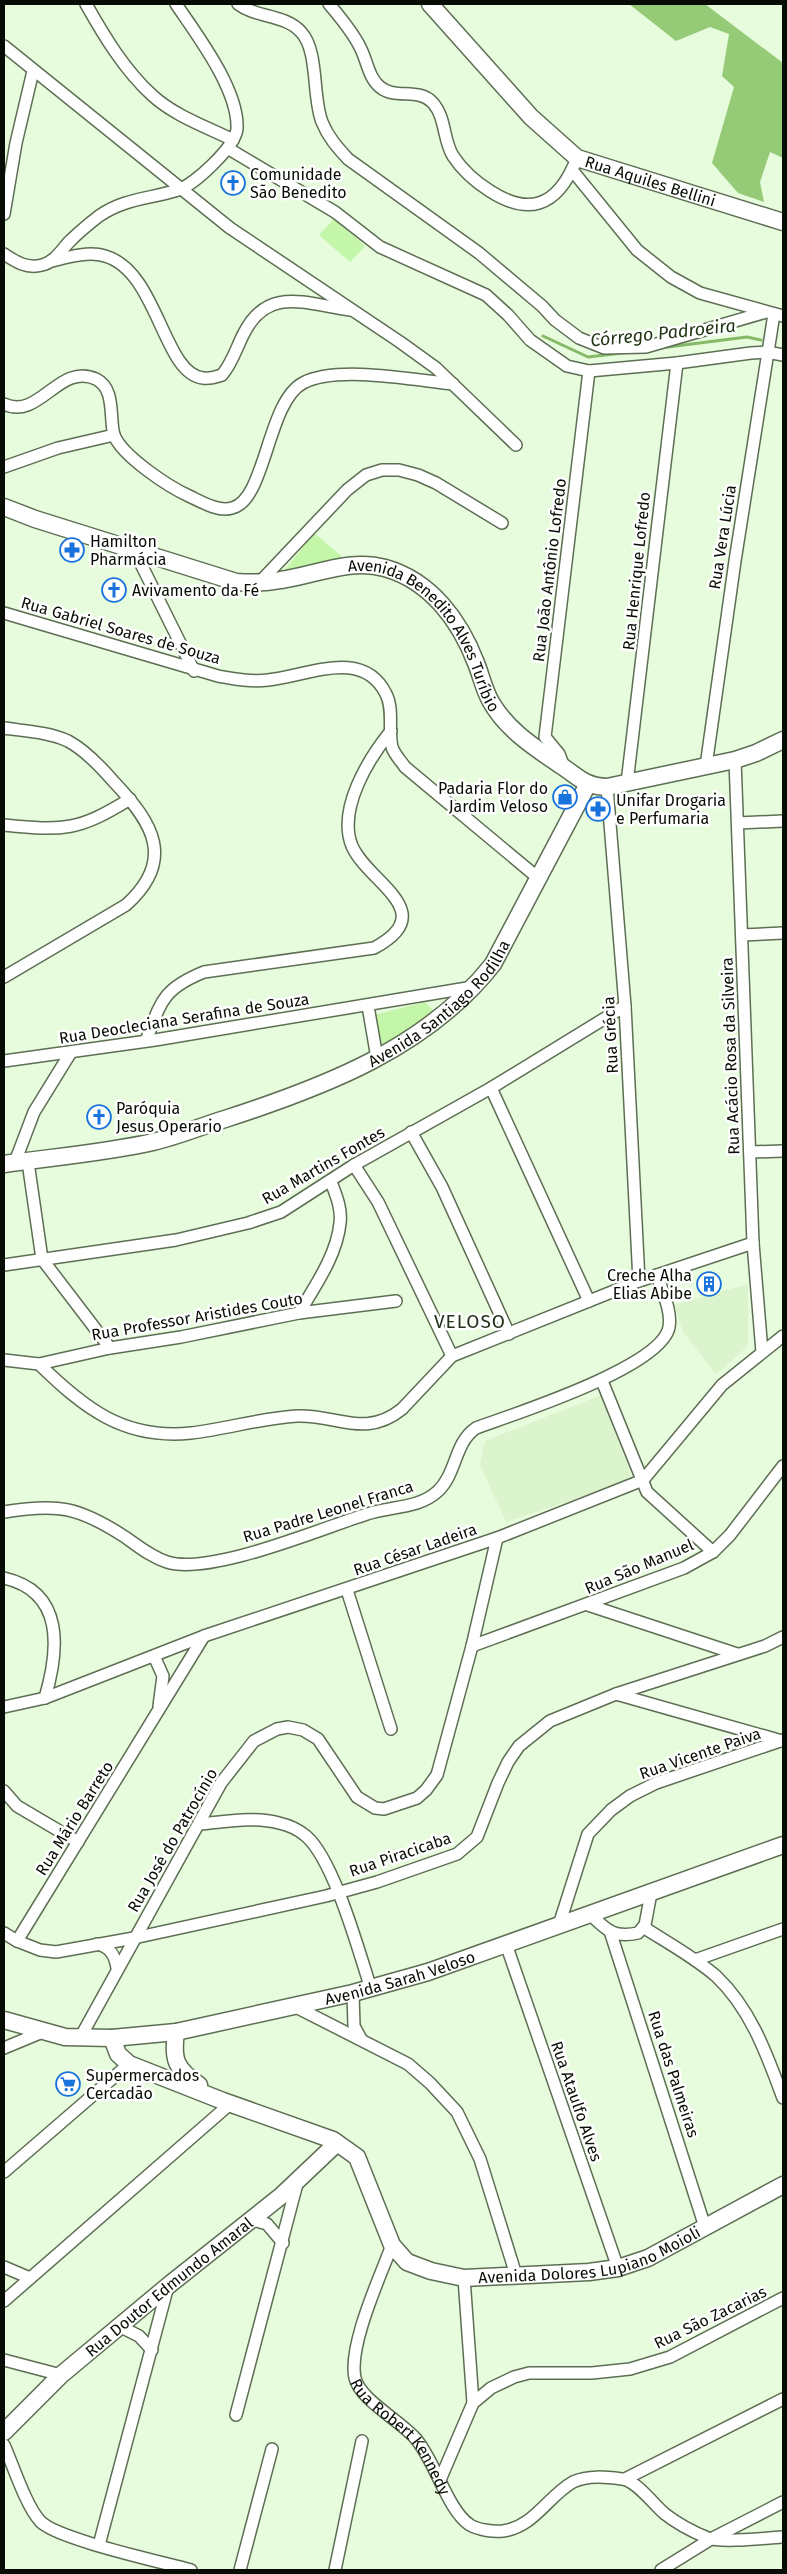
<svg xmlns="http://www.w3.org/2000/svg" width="787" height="2574" font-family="'Fira Sans',sans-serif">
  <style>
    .built { fill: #dbf4ce }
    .green { fill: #c3f6a8 }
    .forest { fill: #95ca77 }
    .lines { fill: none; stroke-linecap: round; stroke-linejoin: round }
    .stream { stroke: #85b967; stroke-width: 3 }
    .street-casing { stroke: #5d6e54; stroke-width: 14 }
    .secondary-casing { stroke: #5d6e54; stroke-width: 19 }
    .street { stroke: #fff; stroke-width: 11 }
    .secondary { stroke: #fff; stroke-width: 16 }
    .labels { text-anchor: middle; stroke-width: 5; stroke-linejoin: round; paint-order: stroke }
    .poi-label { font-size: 16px; fill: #070d04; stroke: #fff; text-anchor: start }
    .street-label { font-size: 16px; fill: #070d04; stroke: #fff }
    .water-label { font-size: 18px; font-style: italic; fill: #203514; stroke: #fff }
    .quarter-label { font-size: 19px; letter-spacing: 1px; fill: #223119; stroke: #fff }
  </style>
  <rect width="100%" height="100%" fill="#e7fcdd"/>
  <path class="built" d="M748 1284V1346L716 1375 683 1332 674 1305Z
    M601 1395 633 1480 506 1522 480 1465 485 1441Z"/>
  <path class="green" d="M334 219 365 246 350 262 319 235Z
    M314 533 345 559 281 575Z
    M425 1002 434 1011 411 1031 379 1046 374 1015Z"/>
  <path class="forest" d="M629 4H705L783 63V158L770 152 760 182 764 202 738 193 712 163 734 87 722 76 729 34 710 27 676 41Z"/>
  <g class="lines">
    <path class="stream" d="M543 336 588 357 622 353
      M660 348 747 337 761 340"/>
    <g class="street-casing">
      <g id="street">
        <path d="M86 4C104 36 125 71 153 96 175 116 207 127 233 140"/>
        <path d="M238 4C256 18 285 14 301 32 319 51 312 97 322 122 328 137 337 147 348 159L479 253 542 306 555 320 579 338 604 348 646 347 766 312"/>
        <path d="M329 4C340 17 352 31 360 47 367 60 368 77 380 87 395 100 419 87 433 103 446 118 443 140 453 156 468 179 510 212 539 203 559 197 570 176 577 158"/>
        <path d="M4 46 230 228 400 342 436 368 516 445"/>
        <path d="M229 149 335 212 380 247 486 295 508 315 530 340 567 366 589 371 677 363 751 353 767 352 783 355"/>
        <path d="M572 170 637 250 671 277 700 293 783 316"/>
        <path d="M4 214 16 143 33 71"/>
        <path d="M4 254C16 262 27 269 42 265 55 262 62 249 70 241 79 232 90 223 99 216 125 198 150 199 178 190 194 185 235 147 237 129 239 90 197 35 176 4"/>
        <path d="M52 261C68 257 89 251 105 256 158 271 163 374 203 378 209 379 216 377 222 375 232 363 236 349 243 335 267 285 306 304 350 310"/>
        <path d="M4 404C39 421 59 362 96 379 116 389 109 418 114 435 122 456 169 487 189 496 202 502 218 512 232 508 266 500 267 402 303 383 337 365 414 380 453 384"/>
        <path d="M4 467 58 448 114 435"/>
        <path d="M135 552 194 671"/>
        <path d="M258 584 347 490 366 475 382 470H399L418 475 436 483 502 523"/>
        <path d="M4 613 218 676C235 679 251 682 268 680 307 676 363 647 386 694 394 709 388 731 392 747 394 754 401 761 405 767L537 877"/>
        <path d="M4 728C24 731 49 732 68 741 85 750 101 767 114 782 153 823 176 860 126 905L4 977"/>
        <path d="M735 760 753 1243 762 1352"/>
        <path d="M706 766 735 561 774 314"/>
        <path d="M564 767 559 754 545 737 589 371"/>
        <path d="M627 783 677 363"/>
        <path d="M607 787 625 1006 639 1281"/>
        <path d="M738 823 783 821"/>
        <path d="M4 825C64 831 78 831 130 799"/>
        <path d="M742 935 783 933"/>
        <path d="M368 1006 377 1058"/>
        <path d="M146 1041C161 1002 162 989 204 972L374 948C442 912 368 883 352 846 337 809 369 758 391 731"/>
        <path d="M4 1061 155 1040 473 987"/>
        <path d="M491 1088 589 1301"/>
        <path d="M411 1132 442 1187 509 1334"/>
        <path d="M750 1152 783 1151"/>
        <path d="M15 1162 34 1112 71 1052"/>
        <path d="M28 1162 42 1259 110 1348"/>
        <path d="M354 1165 378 1202 452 1356"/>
        <path d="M4 1265 176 1240 248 1223 281 1212 354 1165 491 1088 625 1006"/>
        <path d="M299 1313C315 1286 337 1255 340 1223 342 1209 336 1195 331 1182"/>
        <path d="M4 1360 39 1364 110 1348 181 1337 299 1313 396 1301"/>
        <path d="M39 1364C84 1408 124 1440 191 1433 227 1429 261 1418 297 1416 336 1414 365 1439 402 1409L452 1356 639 1281 753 1243"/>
        <path d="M602 1381 647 1492 713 1552"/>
        <path d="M4 1512C58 1503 79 1507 125 1537 138 1546 151 1557 167 1562 210 1576 322 1528 367 1514 390 1506 419 1509 438 1491 457 1473 454 1443 476 1428 514 1414 662 1367 669 1327 672 1311 662 1291 657 1275"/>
        <path d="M4 1578C65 1592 59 1650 45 1698"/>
        <path d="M347 1590 391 1729"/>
        <path d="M588 1605 737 1654"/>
        <path d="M472 1646 684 1568 713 1552 730 1535 783 1466"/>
        <path d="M154 1656 163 1676 159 1706"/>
        <path d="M616 1694 782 1741"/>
        <path d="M4 1707 45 1698 204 1636 497 1538 643 1480 722 1385 783 1336"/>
        <path d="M4 1791 17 1806 78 1842"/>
        <path d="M199 1824C225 1822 253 1816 279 1823 288 1825 299 1830 306 1836 334 1860 359 1952 371 1989"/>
        <path d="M590 1914C607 1931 614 1938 638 1933L645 1925 651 1893"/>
        <path d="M559 1925 588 1834 611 1810 630 1796 656 1783 783 1740"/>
        <path d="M643 1927C668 1943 694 1957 716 1976 751 2009 767 2055 783 2098"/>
        <path d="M610 1931 705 2227"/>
        <path d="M4 1933 17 1941 40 1950 56 1952 134 1938 326 1896 377 1882 457 1854 477 1837 498 1783 508 1762 519 1746 550 1721 616 1694 765 1646 783 1637"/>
        <path d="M17 1941 204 1636"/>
        <path d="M97 1944C110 1947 115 1955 117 1968"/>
        <path d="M506 1944 618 2268"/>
        <path d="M695 1960 783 1929"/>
        <path d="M353 1993 354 2026 361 2039"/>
        <path d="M294 2006 408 2064 430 2083 457 2112 480 2159 516 2275"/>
        <path d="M80 2038 221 1783 254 1741 277 1729 288 1727 303 1730 318 1739 357 1797 375 1808 384 1809 417 1798 426 1790 437 1775 472 1646 497 1538"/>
        <path d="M4 2048 45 2031"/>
        <path d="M4 2172 129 2064"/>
        <path d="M250 2219 267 2224 283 2243"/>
        <path id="s1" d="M392 2245C380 2277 348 2346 355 2378 360 2400 401 2421 416 2439 435 2461 448 2511 470 2525 479 2530 493 2532 503 2531 534 2527 548 2496 573 2482 588 2475 606 2477 622 2479 636 2480 654 2505 665 2514 678 2524 693 2532 708 2538 721 2543 767 2538 783 2537"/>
        <path d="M4 2267 30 2278"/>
        <path d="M464 2278 473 2403"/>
        <path d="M4 2301 230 2104"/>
        <path d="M119 2326 139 2336 152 2350"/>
        <path d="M4 2360 61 2375"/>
        <path d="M236 2415 298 2180"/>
        <path d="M4 2445C13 2465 26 2506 40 2521 56 2539 162 2562 191 2570"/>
        <path d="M625 2479 783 2399"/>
        <path d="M440 2480 473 2403 491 2388 514 2377 529 2373H592L630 2369 670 2357 783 2298"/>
        <path d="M99 2545 168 2286"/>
        <path d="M240 2570 272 2449"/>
        <path d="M335 2570 362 2441"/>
        <path d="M661 2570 711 2539 783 2502"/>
      </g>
    </g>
    <g class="secondary-casing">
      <g id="secondary">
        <path id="s2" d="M430 4 531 117 577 158 783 222"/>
        <path id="s3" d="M4 507 35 519 236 582C252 583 266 583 281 580 316 575 350 558 385 568 431 581 460 621 476 663 481 675 484 690 491 702 507 730 534 747 560 765 578 776 583 786 607 787L735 760 756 753 783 740"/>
        <path id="s4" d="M4 1164C54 1157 104 1153 153 1142 178 1136 202 1126 225 1119 324 1087 427 1048 493 964L588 784"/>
        <path id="s5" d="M4 2020 65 2037 112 2038 176 2032 353 1993 428 1972 783 1845"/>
        <path d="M176 2032C172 2060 176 2069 199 2085"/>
        <path id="s6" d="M112 2038 118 2054 129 2064 223 2101 333 2140 357 2157 392 2245 407 2262 431 2271 464 2278 589 2272 618 2268 648 2258 783 2185"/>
        <path id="s7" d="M4 2432 61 2375 169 2285 281 2196 337 2143"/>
      </g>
    </g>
    <use href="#street" class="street"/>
    <use href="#secondary" class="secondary"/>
  </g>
  <defs>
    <g id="church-ring" transform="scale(1.25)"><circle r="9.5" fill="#fff" stroke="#1873dd" stroke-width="1.5"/><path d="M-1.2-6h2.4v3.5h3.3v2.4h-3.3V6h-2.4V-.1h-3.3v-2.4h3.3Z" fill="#1873dd"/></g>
    <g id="pharmacy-ring" transform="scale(1.25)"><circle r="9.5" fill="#fff" stroke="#1873dd" stroke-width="1.5"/><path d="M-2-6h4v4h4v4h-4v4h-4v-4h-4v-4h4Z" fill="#1873dd"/></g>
    <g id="shop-ring" transform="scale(1.25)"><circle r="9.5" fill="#fff" stroke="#1873dd" stroke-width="1.5"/><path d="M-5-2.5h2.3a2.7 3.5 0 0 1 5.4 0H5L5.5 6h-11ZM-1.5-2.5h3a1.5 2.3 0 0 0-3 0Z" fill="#1873dd"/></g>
    <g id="building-ring" transform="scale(1.25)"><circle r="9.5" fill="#fff" stroke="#1873dd" stroke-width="1.5"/><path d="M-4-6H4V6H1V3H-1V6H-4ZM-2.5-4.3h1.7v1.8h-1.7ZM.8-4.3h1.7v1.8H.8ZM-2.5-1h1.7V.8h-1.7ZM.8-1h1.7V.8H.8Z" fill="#1873dd"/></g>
    <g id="supermarket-ring" transform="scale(1.25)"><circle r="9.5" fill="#fff" stroke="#1873dd" stroke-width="1.5"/><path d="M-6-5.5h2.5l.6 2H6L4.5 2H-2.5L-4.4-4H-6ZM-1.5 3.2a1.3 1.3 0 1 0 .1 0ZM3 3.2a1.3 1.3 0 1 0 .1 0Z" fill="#1873dd"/></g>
  </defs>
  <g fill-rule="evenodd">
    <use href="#church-ring" x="233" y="183"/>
    <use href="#pharmacy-ring" x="72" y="550"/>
    <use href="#church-ring" x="114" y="590"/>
    <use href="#shop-ring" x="565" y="797"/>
    <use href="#pharmacy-ring" x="598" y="809"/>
    <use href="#church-ring" x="99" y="1117"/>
    <use href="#building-ring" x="709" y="1284"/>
    <use href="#supermarket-ring" x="68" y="2084"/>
  </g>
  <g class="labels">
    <g class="poi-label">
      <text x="250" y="180">Comunidade<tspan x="250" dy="18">São Benedito</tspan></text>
      <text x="90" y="547">Hamilton<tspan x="90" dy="18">Pharmácia</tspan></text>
      <text x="132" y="596">Avivamento da Fé</text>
      <text x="548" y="794" text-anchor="end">Padaria Flor do<tspan x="548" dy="18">Jardim Veloso</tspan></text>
      <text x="616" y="806">Unifar Drogaria<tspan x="616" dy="18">e Perfumaria</tspan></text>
      <text x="116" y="1114">Paróquia<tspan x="116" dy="18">Jesus Operario</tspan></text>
      <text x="692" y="1281" text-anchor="end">Creche Alha<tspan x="692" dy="18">Elias Abibe</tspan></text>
      <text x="86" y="2081">Supermercados<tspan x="86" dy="18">Cercadão</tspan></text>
    </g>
    <g class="street-label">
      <text dy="6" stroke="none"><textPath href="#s2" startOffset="290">Rua Aquiles Bellini</textPath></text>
      <text transform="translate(722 537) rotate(-81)" y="6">Rua Vera Lúcia</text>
      <text transform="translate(549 570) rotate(-83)" y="6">Rua João Antônio Lofredo</text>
      <text transform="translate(636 571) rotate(-84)" y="6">Rua Henrique Lofredo</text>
      <text transform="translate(121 630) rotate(16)" y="6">Rua Gabriel Soares de Souza</text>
      <text dy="6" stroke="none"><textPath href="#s3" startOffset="470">Avenida Benedito Alves Turíbio</textPath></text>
      <text dy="6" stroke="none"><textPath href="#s4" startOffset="474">Avenida Santiago Rodilha</textPath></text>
      <text transform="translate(184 1018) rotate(-9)" y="6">Rua Deocleciana Serafina de Souza</text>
      <text transform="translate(610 1035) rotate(-93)" y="6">Rua Grécia</text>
      <text transform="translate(730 1056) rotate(-92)" y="6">Rua Acácio Rosa da Silveira</text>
      <text transform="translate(323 1165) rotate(-30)" y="6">Rua Martins Fontes</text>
      <text transform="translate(197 1316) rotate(-10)" y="6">Rua Professor Aristides Couto</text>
      <text transform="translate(328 1511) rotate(-17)" y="6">Rua Padre Leonel Franca</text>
      <text transform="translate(415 1549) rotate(-19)" y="6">Rua César Ladeira</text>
      <text transform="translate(639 1566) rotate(-23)" y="6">Rua São Manuel</text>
      <text transform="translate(700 1753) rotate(-19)" y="6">Rua Vicente Paiva</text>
      <text transform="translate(74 1818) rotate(-58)" y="6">Rua Mário Barreto</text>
      <text transform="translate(172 1840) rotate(-60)" y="6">Rua José do Patrocínio</text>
      <text transform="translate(400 1854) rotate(-19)" y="6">Rua Piracicaba</text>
      <text dy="6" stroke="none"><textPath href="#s5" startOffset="405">Avenida Sarah Veloso</textPath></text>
      <text transform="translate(674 2074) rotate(72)" y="6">Rua das Palmeiras</text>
      <text transform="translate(577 2101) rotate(71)" y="6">Rua Ataulfo Alves</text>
      <text dy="6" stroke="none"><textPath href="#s6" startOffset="585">Avenida Dolores Lupiano Moioli</textPath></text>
      <text dy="6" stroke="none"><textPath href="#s7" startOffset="220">Rua Doutor Edmundo Amaral</textPath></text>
      <text transform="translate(710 2317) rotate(-26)" y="6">Rua São Zacarias</text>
      <text dy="6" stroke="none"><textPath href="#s1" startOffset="215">Rua Robert Kennedy</textPath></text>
    </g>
    <g class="water-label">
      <text transform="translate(663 333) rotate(-6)" y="6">Córrego Padroeira</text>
    </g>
    <g class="quarter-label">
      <text x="470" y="1328">VELOSO</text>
    </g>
  </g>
  <rect width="787" height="2574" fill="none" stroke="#070d04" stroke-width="10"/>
</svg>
